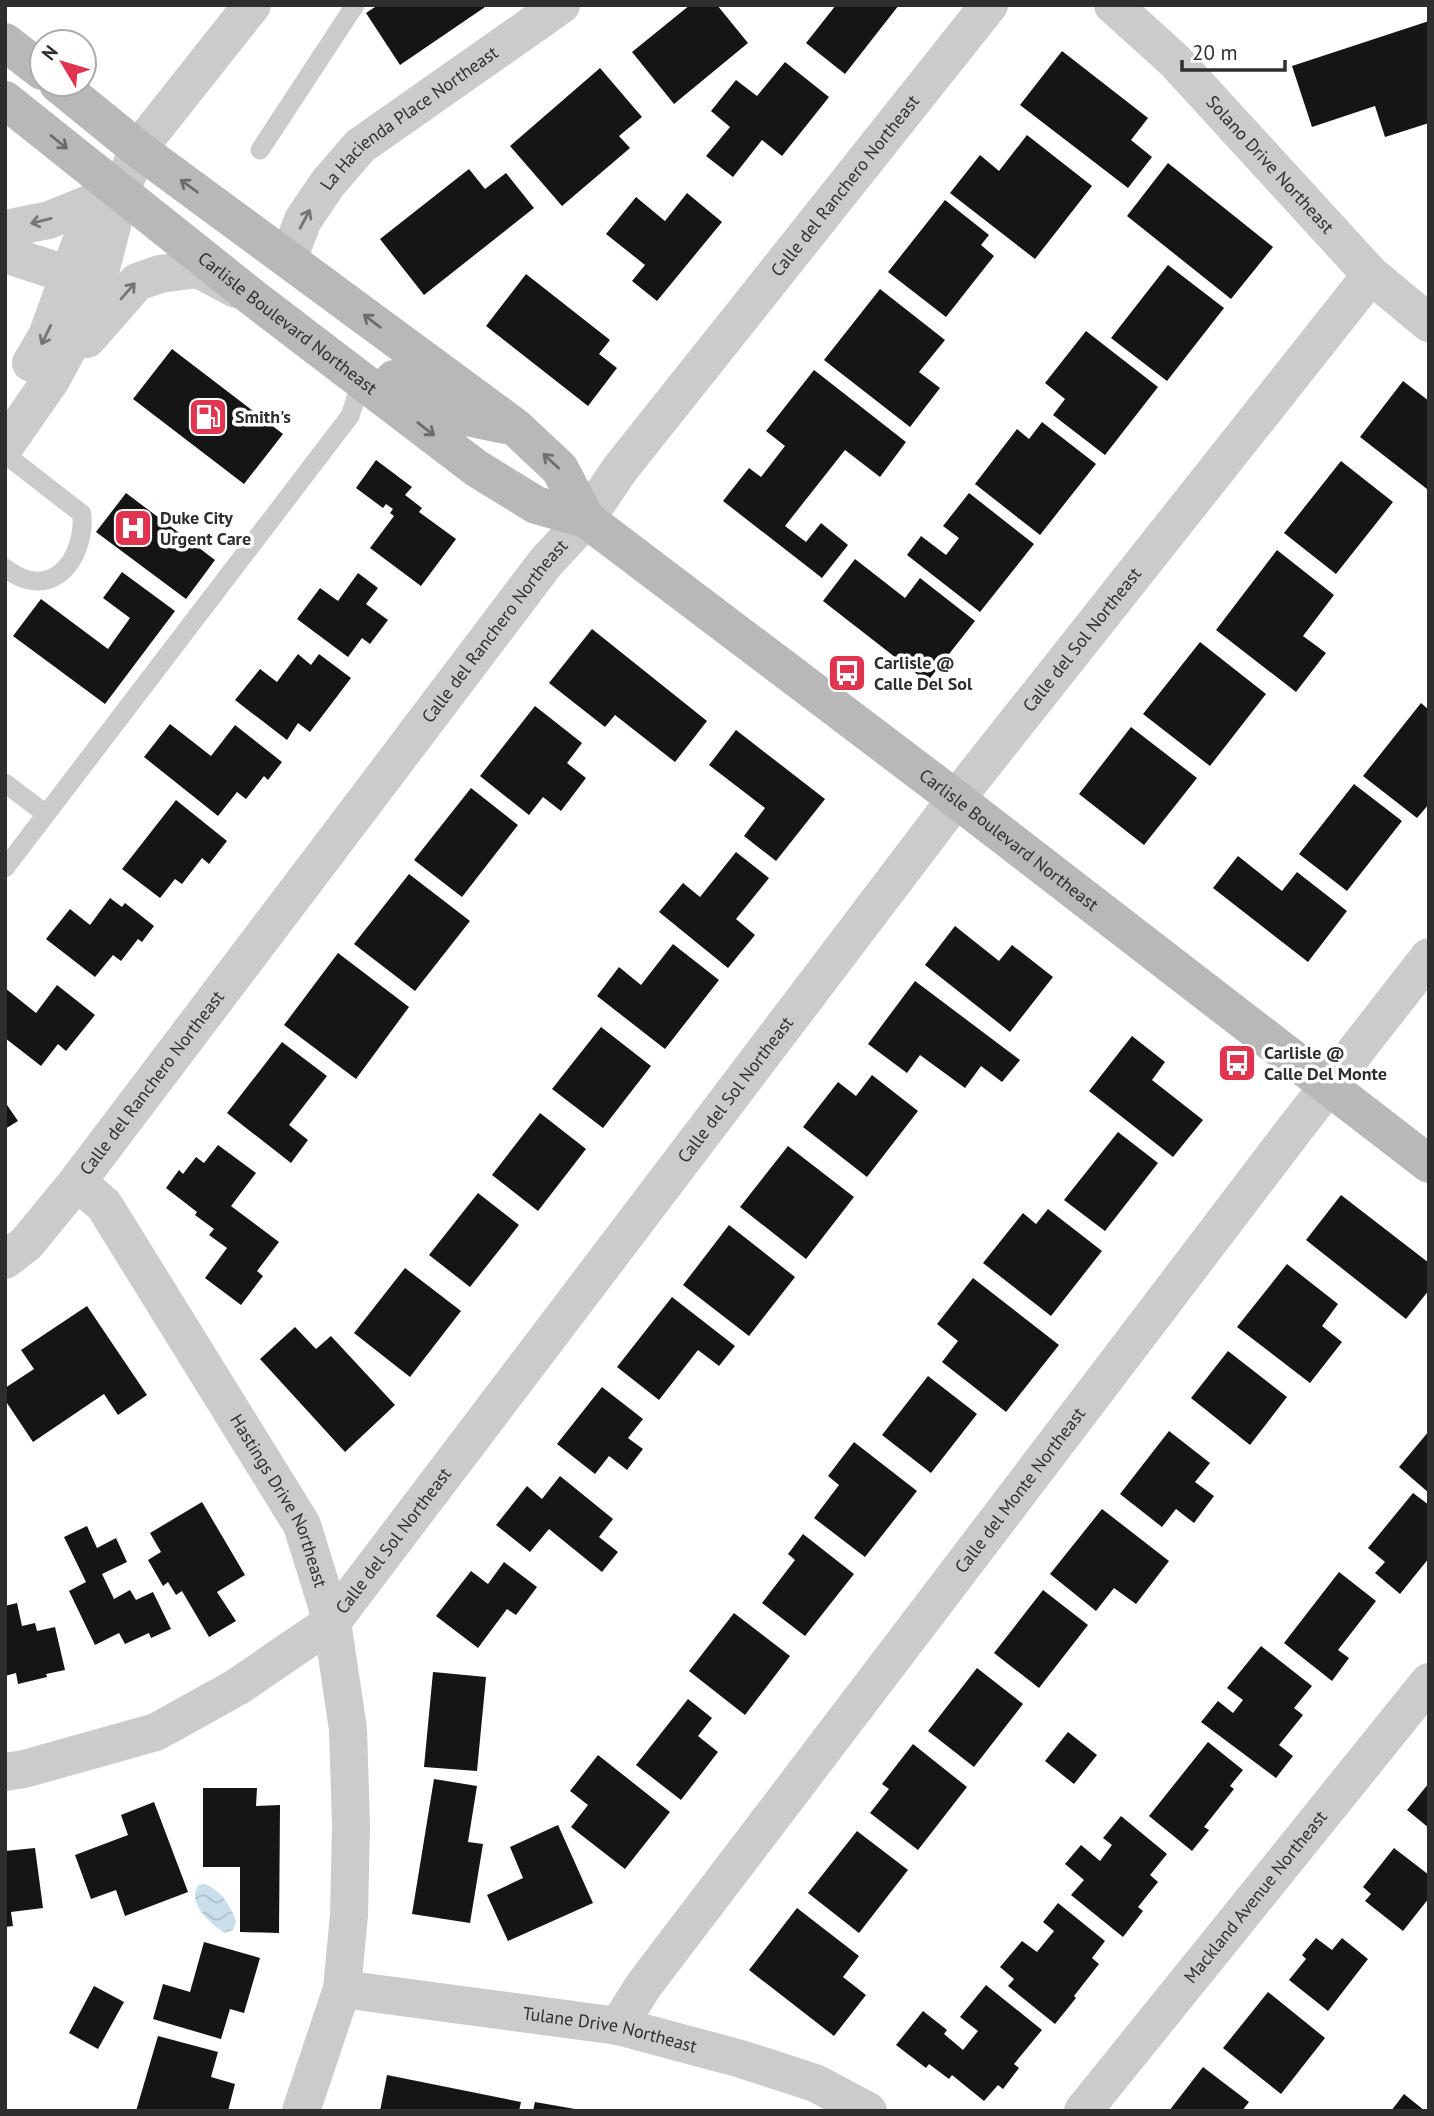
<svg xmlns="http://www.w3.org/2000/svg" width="1434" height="2116" font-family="'PT Sans',sans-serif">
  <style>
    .water { fill: url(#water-waves) }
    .building { fill: #151515 }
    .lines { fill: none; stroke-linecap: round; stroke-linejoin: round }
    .service { stroke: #cbcbcb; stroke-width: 19 }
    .minor { stroke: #cbcbcb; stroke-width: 38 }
    .tertiary { stroke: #cbcbcb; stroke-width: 38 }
    .secondary { stroke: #b8b8b8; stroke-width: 38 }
    .oneway { stroke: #6c6c6c }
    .oneway2 { stroke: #757575 }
    .labels { text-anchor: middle; stroke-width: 7; stroke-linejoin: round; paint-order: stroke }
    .street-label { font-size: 18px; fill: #2e2e2e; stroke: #fff }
    .poi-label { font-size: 18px; font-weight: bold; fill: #2e2e2e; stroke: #fff; text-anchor: start }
  </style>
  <defs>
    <pattern id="water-waves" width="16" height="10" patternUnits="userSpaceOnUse" patternTransform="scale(1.75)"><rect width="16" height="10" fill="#c9e0eb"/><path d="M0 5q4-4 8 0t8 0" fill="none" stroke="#adc0ca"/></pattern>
  </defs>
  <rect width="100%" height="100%" fill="#fff"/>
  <path class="water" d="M204 1884C220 1888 232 1908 236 1922L233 1930 224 1933C209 1922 187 1904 198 1885Z"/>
  <path class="building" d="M378 5H488L400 65 366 13Z
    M690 5H717L748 43 674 104 632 52Z
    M836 5H899L845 74 806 43Z
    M1429 21V123L1385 137 1375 106 1312 127 1292 66Z
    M1062 51 1148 118 1131 140 1152 157 1128 188 1020 105Z
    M785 62 829 97 782 156 762 140 733 177 706 156 730 127 711 111 736 80 757 96Z
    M600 68 642 117 619 136 630 148 562 206 510 146Z
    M1027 135 1092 186 1035 259 950 193 980 155 999 171Z
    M1168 163 1273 247 1231 299 1127 216Z
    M469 169 485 189 506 173 534 208 424 295 380 239Z
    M687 193 722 222 657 301 632 281 645 265 606 234 636 197 665 221Z
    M945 200 989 235 981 245 994 256 946 317 888 272Z
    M1168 265 1224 308 1167 381 1111 338Z
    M526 274 610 340 599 354 617 368 588 406 486 326Z
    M880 289 945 340 919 372 940 388 910 427 824 360Z
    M1086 331 1158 387 1105 455 1053 415 1065 399 1045 383Z
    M172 349 283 434 244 484 133 399Z
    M814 370 906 442 880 477 845 450 785 526 806 542 821 523 848 545 822 578 723 501 749 468 761 477 785 446 766 431Z
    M1403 381 1429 401V486L1427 489 1360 437Z
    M1042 422 1096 464 1040 535 975 484 1017 429 1029 439Z
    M376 460 412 487 405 495 422 508 419 512 456 539 421 586 370 548 394 516 390 513 393 509 386 504 383 508 356 488Z
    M1341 461 1393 502 1336 574 1284 533Z
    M126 493 215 560 186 599 96 532Z
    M969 493 1034 544 980 612 907 555 921 536 946 555 959 538 943 526Z
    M1277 550 1334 595 1303 636 1326 653 1296 692 1216 630Z
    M855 559 905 598 920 578 975 621 927 682 823 601Z
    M122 572 175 611 105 704 13 636 41 599 108 649 130 618 103 598Z
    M358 573 378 588 366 604 388 620 370 644 362 638 348 657 297 619 320 588 338 601Z
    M592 629 707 721 675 762 615 715 605 727 549 683Z
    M1200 642 1266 694 1210 766 1143 714Z
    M298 654 311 665 319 654 351 678 310 732 298 723 287 740 235 700 260 669 277 682Z
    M1421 703 1429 710V804L1417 818 1363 776Z
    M535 706 582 743 567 763 586 778 561 811 543 797 529 815 480 776Z
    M170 724 211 756 235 725 282 762 268 780 264 776 246 799 237 792 218 816 144 757Z
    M1131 727 1197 778 1144 845 1079 794Z
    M736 730 825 799 776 861 744 836 765 808 709 765Z
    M1354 784 1402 821 1347 891 1299 854Z
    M471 788 518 825 462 897 414 860Z
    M176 800 227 841 209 864 202 858 182 884 175 879 160 898 122 869Z
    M736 852 769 878 736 919 755 935 728 968 659 912 683 883 700 897Z
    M1238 856 1282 891 1297 872 1347 911 1308 962 1213 888Z
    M409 874 470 921 415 991 354 944Z
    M110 898 122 907 125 903 154 926 142 942 138 939 121 961 113 955 95 977 46 939 70 909 90 925Z
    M955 926 999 961 1012 945 1053 977 1010 1032 925 965Z
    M673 944 719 980 665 1049 597 996 619 967 641 985Z
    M338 953 409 1007 356 1079 284 1025Z
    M915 981 1020 1060 1002 1082 981 1066 965 1088 920 1055 907 1073 868 1044Z
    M57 985 95 1015 66 1051 58 1044 41 1066 5 1038V988L36 1013Z
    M601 1027 651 1066 603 1128 552 1089Z
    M1132 1036 1165 1062 1152 1080 1203 1120 1173 1157 1089 1091Z
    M282 1042 327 1076 289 1125 308 1140 291 1163 227 1113Z
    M872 1075 918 1111 867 1177 803 1127 838 1082 856 1096Z
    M5 1102 18 1121 5 1129Z
    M540 1113 586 1149 538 1211 492 1175Z
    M1118 1132 1158 1163 1105 1231 1064 1200Z
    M218 1145 256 1173 231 1206 279 1242 257 1271 263 1276 241 1305 205 1278 227 1248 209 1235 214 1229 195 1215 197 1212 166 1188 179 1170 183 1174 196 1157 204 1163Z
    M788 1146 854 1197 806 1259 740 1207Z
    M478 1193 519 1225 470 1287 429 1255Z
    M1341 1195 1429 1263V1290L1406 1319 1306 1240Z
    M1048 1209 1102 1251 1051 1316 983 1263 1023 1213 1036 1224Z
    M729 1225 795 1277 749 1336 683 1285Z
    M1287 1264 1338 1304 1322 1326 1342 1342 1310 1383 1237 1327Z
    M405 1268 461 1311 410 1377 354 1333Z
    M973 1278 1059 1345 1006 1412 942 1362 958 1341 937 1324Z
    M672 1297 735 1346 719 1366 698 1350 659 1400 617 1367Z
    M87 1306 147 1395 118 1415 104 1394 33 1442 5 1400V1388L34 1369 21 1350Z
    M295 1327 316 1349 331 1336 395 1405 345 1452 260 1359Z
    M1228 1351 1287 1397 1250 1445 1191 1398Z
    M928 1376 977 1414 931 1473 882 1435Z
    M602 1387 643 1419 628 1438 643 1449 627 1470 609 1456 595 1474 557 1444Z
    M1169 1431 1210 1463 1195 1482 1214 1496 1194 1523 1176 1509 1162 1527 1120 1494Z
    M1429 1431V1493L1399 1467Z
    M854 1442 917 1491 865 1557 814 1518 839 1485 828 1476Z
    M560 1476 613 1519 599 1537 618 1552 602 1572 549 1529 530 1552 496 1525 527 1486 542 1499Z
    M1413 1493 1429 1505V1558L1400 1594 1375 1573 1385 1562 1368 1548Z
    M202 1502 245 1575 217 1592 236 1621 209 1637 182 1591 176 1595 168 1582 163 1586 148 1560 161 1552 150 1533Z
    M1102 1509 1169 1561 1136 1604 1114 1588 1096 1611 1050 1574Z
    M87 1526 97 1548 116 1538 127 1562 102 1574 114 1599 130 1590 136 1600 153 1592 171 1629 151 1638 149 1633 125 1644 119 1633 95 1645 69 1591 86 1582 64 1537Z
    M803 1534 854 1574 805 1636 762 1603 795 1560 788 1554Z
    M504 1562 537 1587 516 1615 507 1609 478 1648 436 1616 471 1571 488 1584Z
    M1339 1572 1376 1601 1338 1650 1349 1658 1332 1681 1284 1643Z
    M1043 1590 1088 1625 1039 1688 994 1653Z
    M17 1603 22 1626 35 1623 37 1631 55 1627 65 1670 46 1674 47 1677 18 1684 16 1673 5 1676V1606Z
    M734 1613 790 1656 745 1715 689 1671Z
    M1261 1646 1312 1686 1294 1708 1303 1715 1279 1745 1293 1756 1276 1778 1201 1722 1218 1701 1233 1713 1243 1700 1227 1688Z
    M977 1668 1023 1704 974 1767 928 1731Z
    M433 1672 486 1677 477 1771 424 1767Z
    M688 1699 712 1718 698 1736 718 1752 681 1800 636 1765Z
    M1068 1732 1097 1755 1074 1784 1045 1761Z
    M1208 1742 1243 1770 1230 1786 1234 1789 1204 1827 1209 1830 1192 1851 1149 1816Z
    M913 1744 967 1787 918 1850 870 1813 889 1789 882 1784Z
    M598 1755 670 1812 625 1869 571 1827 588 1805 570 1791Z
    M434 1779 477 1786 468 1842 483 1844 470 1923 412 1914Z
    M1429 1783V1828L1407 1810Z
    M203 1788H257L256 1806 280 1805 279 1933 240 1932V1867H203Z
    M154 1802 188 1892 125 1916 116 1890 91 1899 75 1855 128 1835 121 1815Z
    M1121 1816 1167 1854 1150 1875 1158 1882 1138 1907 1143 1911 1123 1937 1071 1895 1084 1880 1065 1864 1081 1845 1100 1861 1112 1845 1103 1838Z
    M558 1825 593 1903 508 1941 487 1895 523 1878 510 1847Z
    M857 1831 908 1870 859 1933 808 1893Z
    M35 1848 43 1908 11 1912 13 1926 5 1927V1851Z
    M1394 1848 1429 1875V1898L1403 1931 1365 1901 1371 1894 1363 1887Z
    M1058 1903 1105 1941 1092 1958 1099 1964 1074 1996 1076 1998 1055 2024 1008 1986 1014 1979 1000 1967 1022 1941 1037 1952 1054 1931 1043 1922Z
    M797 1908 859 1956 843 1977 866 1995 834 2036 749 1970Z
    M1316 1938 1332 1950 1342 1938 1368 1959 1328 2011 1289 1980 1306 1959 1302 1955Z
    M204 1942 260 1958 244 2013 230 2009 221 2039 153 2019 163 1984 190 1992Z
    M986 1985 1042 2030 1014 2064 1019 2068 1003 2089 998 2085 984 2101 952 2075 949 2079 929 2064 926 2068 896 2045 923 2011 947 2030 944 2034 963 2050 978 2031 960 2017Z
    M94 1986 124 2002 98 2049 69 2033Z
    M1268 1992 1325 2038 1281 2094 1223 2048Z
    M158 2036 218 2052 211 2077 235 2084 228 2111H136Z
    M1203 2067 1249 2102 1242 2111H1169Z
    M387 2075 521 2102 519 2111H380Z
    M1404 2094 1425 2111H1391Z
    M535 2102 575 2109V2111H533Z"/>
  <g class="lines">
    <path class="service" d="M260 150 355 5
      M5 454 82 514C85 561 51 603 5 568
      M5 783 46 814
      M5 868 350 416 362 380"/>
    <g class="minor">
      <path id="s1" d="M1113 5 1175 61 1371 275 1429 323"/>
      <path d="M5 229 49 220 121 191"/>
      <path d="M5 254 69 275"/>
      <path id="s2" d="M288 259 303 220 328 183 360 146 561 5"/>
      <path id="s3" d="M77 1182 104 1205 302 1525 332 1622 348 1729 351 1825 349 1915 342 1989 301 2111"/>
      <path id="s4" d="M5 1260 26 1244 77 1182 546 562 586 519 620 469 989 5"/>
      <path id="s5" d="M5 1772 24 1769 156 1732 237 1687 332 1622 956 799 1371 275"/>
      <path id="s6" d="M342 1989 618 2026 741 2059 815 2083 868 2111"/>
      <path id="s7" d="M618 2026 644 1985 1294 1130 1429 957"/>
      <path id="s8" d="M1083 2111 1429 1682"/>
    </g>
    <path class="tertiary" d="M87 339 137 282 160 274 198 269 236 289
      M31 363 47 336 90 217 100 208
      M5 446 51 380 92 303 121 191 138 149 252 5"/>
    <g class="secondary">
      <path d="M5 42 42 71"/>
      <path d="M58 84 138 149 514 426 560 469 586 519"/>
      <path id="s9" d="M5 100 252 297 476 468 536 505 586 519 956 799 1429 1164"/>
      <path d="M394 379 452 414 505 425"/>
    </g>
  </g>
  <defs><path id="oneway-shaft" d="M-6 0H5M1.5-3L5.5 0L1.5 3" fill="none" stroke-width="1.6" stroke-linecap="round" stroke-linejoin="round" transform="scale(1.75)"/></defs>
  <g class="oneway">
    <use href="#oneway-shaft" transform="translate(59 142) rotate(39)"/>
    <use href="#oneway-shaft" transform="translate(189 186) rotate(-144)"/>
    <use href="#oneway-shaft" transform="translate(372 321) rotate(-143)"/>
    <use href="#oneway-shaft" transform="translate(426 429) rotate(38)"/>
    <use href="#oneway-shaft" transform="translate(551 461) rotate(-137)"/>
  </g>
  <g class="oneway2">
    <use href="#oneway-shaft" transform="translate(305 219) rotate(-62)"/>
    <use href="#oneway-shaft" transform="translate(41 221) rotate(166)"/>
    <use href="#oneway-shaft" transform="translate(128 291) rotate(-49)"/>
    <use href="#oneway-shaft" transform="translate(46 335) rotate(116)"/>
  </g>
  <defs>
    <g id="fuel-square" transform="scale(2.0125)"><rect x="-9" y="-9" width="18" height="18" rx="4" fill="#e1344e" stroke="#fff"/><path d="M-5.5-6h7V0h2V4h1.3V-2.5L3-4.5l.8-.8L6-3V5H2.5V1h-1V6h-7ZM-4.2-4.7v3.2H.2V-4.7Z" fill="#fff"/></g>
    <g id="hospital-square" transform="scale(2.0125)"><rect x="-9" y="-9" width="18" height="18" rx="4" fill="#e1344e" stroke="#fff"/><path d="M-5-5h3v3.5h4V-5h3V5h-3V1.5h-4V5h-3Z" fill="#fff"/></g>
    <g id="bus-square" transform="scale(2.0125)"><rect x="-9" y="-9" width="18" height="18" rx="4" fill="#e1344e" stroke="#fff"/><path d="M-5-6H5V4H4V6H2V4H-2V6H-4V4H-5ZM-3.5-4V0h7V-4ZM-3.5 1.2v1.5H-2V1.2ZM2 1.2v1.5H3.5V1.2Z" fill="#fff"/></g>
  </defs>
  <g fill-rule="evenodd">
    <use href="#fuel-square" x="208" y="417"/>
    <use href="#hospital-square" x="133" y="528"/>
    <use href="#bus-square" x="847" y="673"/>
    <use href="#bus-square" x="1237" y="1063"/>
  </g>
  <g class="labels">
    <g class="street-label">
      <text dy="6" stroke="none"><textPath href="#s2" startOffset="191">La Hacienda Place Northeast</textPath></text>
      <text dy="6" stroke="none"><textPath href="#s1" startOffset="224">Solano Drive Northeast</textPath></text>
      <text dy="6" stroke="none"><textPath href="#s4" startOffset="1365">Calle del Ranchero Northeast</textPath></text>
      <text dy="6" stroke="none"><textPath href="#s9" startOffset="360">Carlisle Boulevard Northeast</textPath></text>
      <text dy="6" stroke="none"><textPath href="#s4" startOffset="798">Calle del Ranchero Northeast</textPath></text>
      <text dy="6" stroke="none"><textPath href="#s5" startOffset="1600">Calle del Sol Northeast</textPath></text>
      <text dy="6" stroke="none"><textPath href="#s9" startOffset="1251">Carlisle Boulevard Northeast</textPath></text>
      <text dy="6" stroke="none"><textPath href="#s4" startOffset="231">Calle del Ranchero Northeast</textPath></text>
      <text dy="6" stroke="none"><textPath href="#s5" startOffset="1032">Calle del Sol Northeast</textPath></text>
      <text dy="6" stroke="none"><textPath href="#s7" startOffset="670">Calle del Monte Northeast</textPath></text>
      <text dy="6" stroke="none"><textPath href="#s3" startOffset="380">Hastings Drive Northeast</textPath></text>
      <text dy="6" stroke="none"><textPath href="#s5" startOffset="466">Calle del Sol Northeast</textPath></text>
      <text dy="6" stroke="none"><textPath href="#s8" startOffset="275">Mackland Avenue Northeast</textPath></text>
      <text dy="6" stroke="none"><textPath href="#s6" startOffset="271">Tulane Drive Northeast</textPath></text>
    </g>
    <g class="poi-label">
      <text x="235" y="423">Smith's</text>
      <text x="160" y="524">Duke City<tspan x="160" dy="21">Urgent Care</tspan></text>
      <text x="874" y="669">Carlisle @<tspan x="874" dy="21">Calle Del Sol</tspan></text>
      <text x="1264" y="1059">Carlisle @<tspan x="1264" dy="21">Calle Del Monte</tspan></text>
    </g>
  </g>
  <rect width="1434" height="2116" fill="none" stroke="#2e2e2e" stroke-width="14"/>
  <g transform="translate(63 63) rotate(308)"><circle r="33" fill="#ffffff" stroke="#ababab" stroke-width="2"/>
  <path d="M0-5L12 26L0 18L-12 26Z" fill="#e1344e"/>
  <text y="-10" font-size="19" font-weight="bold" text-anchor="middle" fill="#2e2e2e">N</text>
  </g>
  <path d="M1182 60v10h103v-10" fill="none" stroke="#2e2e2e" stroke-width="3.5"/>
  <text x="1192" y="60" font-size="21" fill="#2e2e2e" stroke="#ffffff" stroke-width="5" paint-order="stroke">20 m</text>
</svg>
